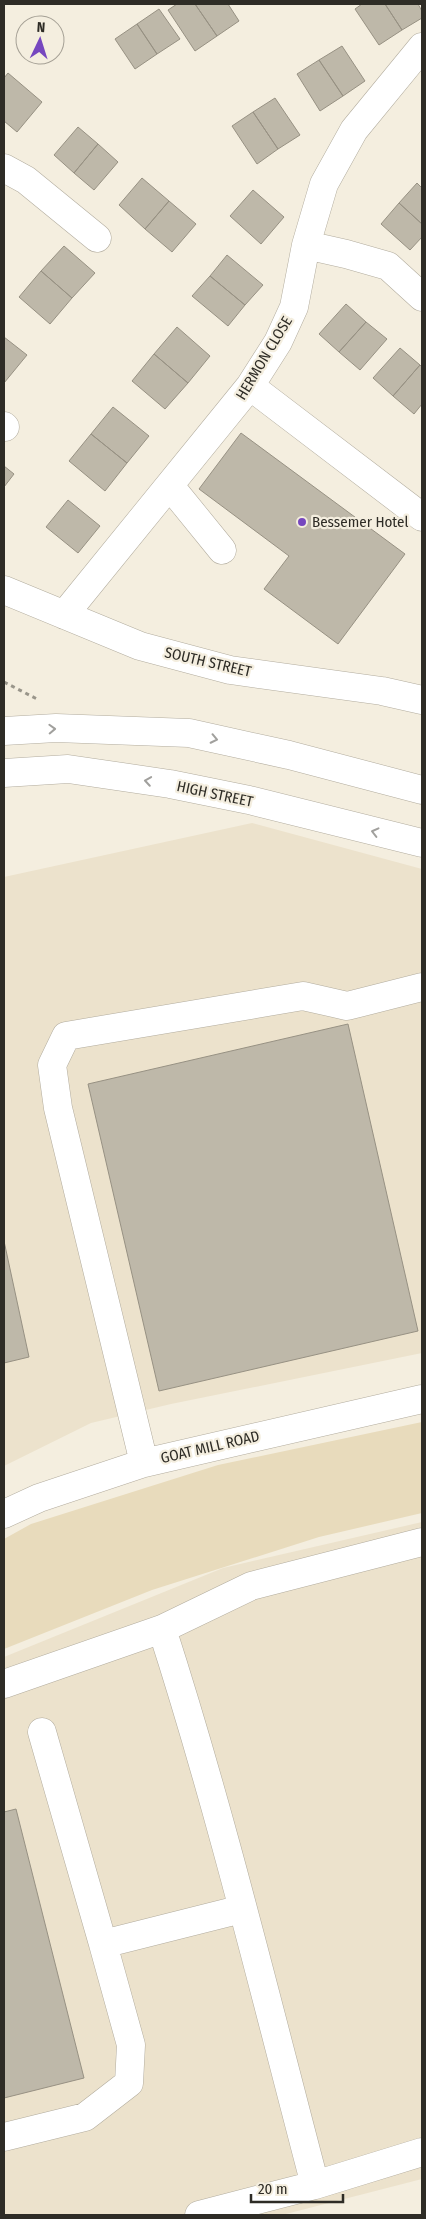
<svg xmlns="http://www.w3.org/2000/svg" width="426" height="2219" font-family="'Fira Sans Condensed',sans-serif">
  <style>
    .built { fill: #ece2cc }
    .green { fill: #e8dbbc }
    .building { fill: #beb8a9; stroke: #979183 }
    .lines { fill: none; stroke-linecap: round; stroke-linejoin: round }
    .minor-casing { stroke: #b2ac9e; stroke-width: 29 }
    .path { stroke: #99958a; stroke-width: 3; stroke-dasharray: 4 4; stroke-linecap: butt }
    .minor { stroke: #fff; stroke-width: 28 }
    .oneway { stroke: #a1a09d }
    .poi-dot { fill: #7647bf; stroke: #f4eedf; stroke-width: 2 }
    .labels { text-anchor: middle; stroke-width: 4.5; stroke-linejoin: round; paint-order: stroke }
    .street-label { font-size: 15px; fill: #2e2c26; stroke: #f4eedf }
    .poi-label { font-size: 15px; fill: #2e2c26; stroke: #f4eedf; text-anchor: start }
  </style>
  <rect width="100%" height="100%" fill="#f4eedf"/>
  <path class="built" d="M252 823 422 869V1353L171 1404 91 1423 4 1466V877Z
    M422 1522V2179L282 2215H4V1657L223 1568Z"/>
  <path class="green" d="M422 1422V1513L319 1537 152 1590 4 1649V1539L31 1524 218 1465Z"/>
  <path class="building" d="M177 4H195L217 36 195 51 168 10Z
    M195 4H228L239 21 217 36Z
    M362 4H385L402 30 379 45 355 9Z
    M385 4H418L422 11V18L402 30Z
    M159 9 180 39 157 54 137 24Z
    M137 24 157 54 135 69 115 39Z
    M342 46 365 81 343 96 319 60Z
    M319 60 343 96 320 111 297 74Z
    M8 73 42 102 17 132 4 121V78Z
    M275 98 300 135 278 149 253 112Z
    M253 112 278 149 257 164 232 126Z
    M78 127 98 144 74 173 54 155Z
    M98 144 118 162 94 190 74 173Z
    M142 178 169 201 145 229 119 205Z
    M417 183 422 188V224L399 203Z
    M253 190 284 217 261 244 230 216Z
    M169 201 196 224 172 252 145 229Z
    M399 203 422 224V237L410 250 381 224Z
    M64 246 95 273 72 298 41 271Z
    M227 255 263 285 245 305 210 276Z
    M41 271 72 298 50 324 19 297Z
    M210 276 245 305 228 326 192 296Z
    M346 304 366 322 339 352 319 334Z
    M366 322 387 339 360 370 339 352Z
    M177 327 210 356 188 383 154 354Z
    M4 337 27 355 4 383Z
    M400 348 420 365 393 396 373 378Z
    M154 354 188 383 165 409 132 381Z
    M420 365 422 367V404L414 414 393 396Z
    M113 407 149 436 127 463 91 434Z
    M241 433 405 554 338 644 264 589 289 556 199 489Z
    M91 434 127 463 105 491 69 461Z
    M4 466 14 474 4 487Z
    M68 500 100 526 78 553 46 527Z
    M348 1024 418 1331 159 1391 88 1084Z
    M4 1241 29 1357 4 1363Z
    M16 1809 84 2078 4 2098V1812Z"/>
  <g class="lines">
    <g class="minor-casing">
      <path id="minor" d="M4 168 26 180 97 238
        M306 245 346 254 388 266 422 297
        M250 386 422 517
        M4 426 5 427
        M170 486 222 550
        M4 590 140 646 230 670 382 691 422 700
        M64 615 250 386 278 342 294 307 306 245 324 184 354 130 422 47
        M4 731 56 728 189 733 289 755 422 790
        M4 773 68 769 170 784 249 800 422 843
        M144 1463 58 1108 52 1065 66 1036 303 996 347 1006 422 987
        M4 1514 39 1498 144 1463 422 1399
        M4 1684 162 1629
        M42 1732 103 1944 242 1909
        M4 2137 85 2117 129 2083 131 2045 103 1944
        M315 2185 422 2152
        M199 2215 315 2185C266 1999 221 1812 162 1629L251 1586 422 1542"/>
    </g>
    <path class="path" d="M4 682 37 699"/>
    <use href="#minor" class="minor"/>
  </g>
  <defs><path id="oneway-chevron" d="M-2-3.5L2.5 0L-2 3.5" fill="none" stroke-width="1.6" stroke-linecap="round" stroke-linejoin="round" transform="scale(1.25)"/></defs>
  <g class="oneway">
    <use href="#oneway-chevron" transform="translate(52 729) rotate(-2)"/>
    <use href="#oneway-chevron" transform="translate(214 739) rotate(12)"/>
    <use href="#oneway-chevron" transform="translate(148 781) rotate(-171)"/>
    <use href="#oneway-chevron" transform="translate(375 832) rotate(-166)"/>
  </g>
  <circle class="poi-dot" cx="302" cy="522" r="5"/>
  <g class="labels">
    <g class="street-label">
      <text transform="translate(264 358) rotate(-59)" y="5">HERMON CLOSE</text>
      <text transform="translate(208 662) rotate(13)" y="5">SOUTH STREET</text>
      <text transform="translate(215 794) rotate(12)" y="5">HIGH STREET</text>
      <text transform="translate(210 1447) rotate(-13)" y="5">GOAT MILL ROAD</text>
    </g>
    <g class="poi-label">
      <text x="312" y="527">Bessemer Hotel</text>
    </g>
  </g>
  <rect width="426" height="2219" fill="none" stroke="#2e2c26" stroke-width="10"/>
  <g transform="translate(40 40) rotate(4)"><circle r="24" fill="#f4eedf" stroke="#a5a095"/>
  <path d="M0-4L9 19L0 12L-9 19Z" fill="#7647bf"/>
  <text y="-8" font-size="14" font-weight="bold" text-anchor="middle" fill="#2e2c26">N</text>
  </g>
  <path d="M251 2194v8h92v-8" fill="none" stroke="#2e2c26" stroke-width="2.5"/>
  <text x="258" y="2194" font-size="15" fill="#2e2c26" stroke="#f4eedf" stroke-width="4" paint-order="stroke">20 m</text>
</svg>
